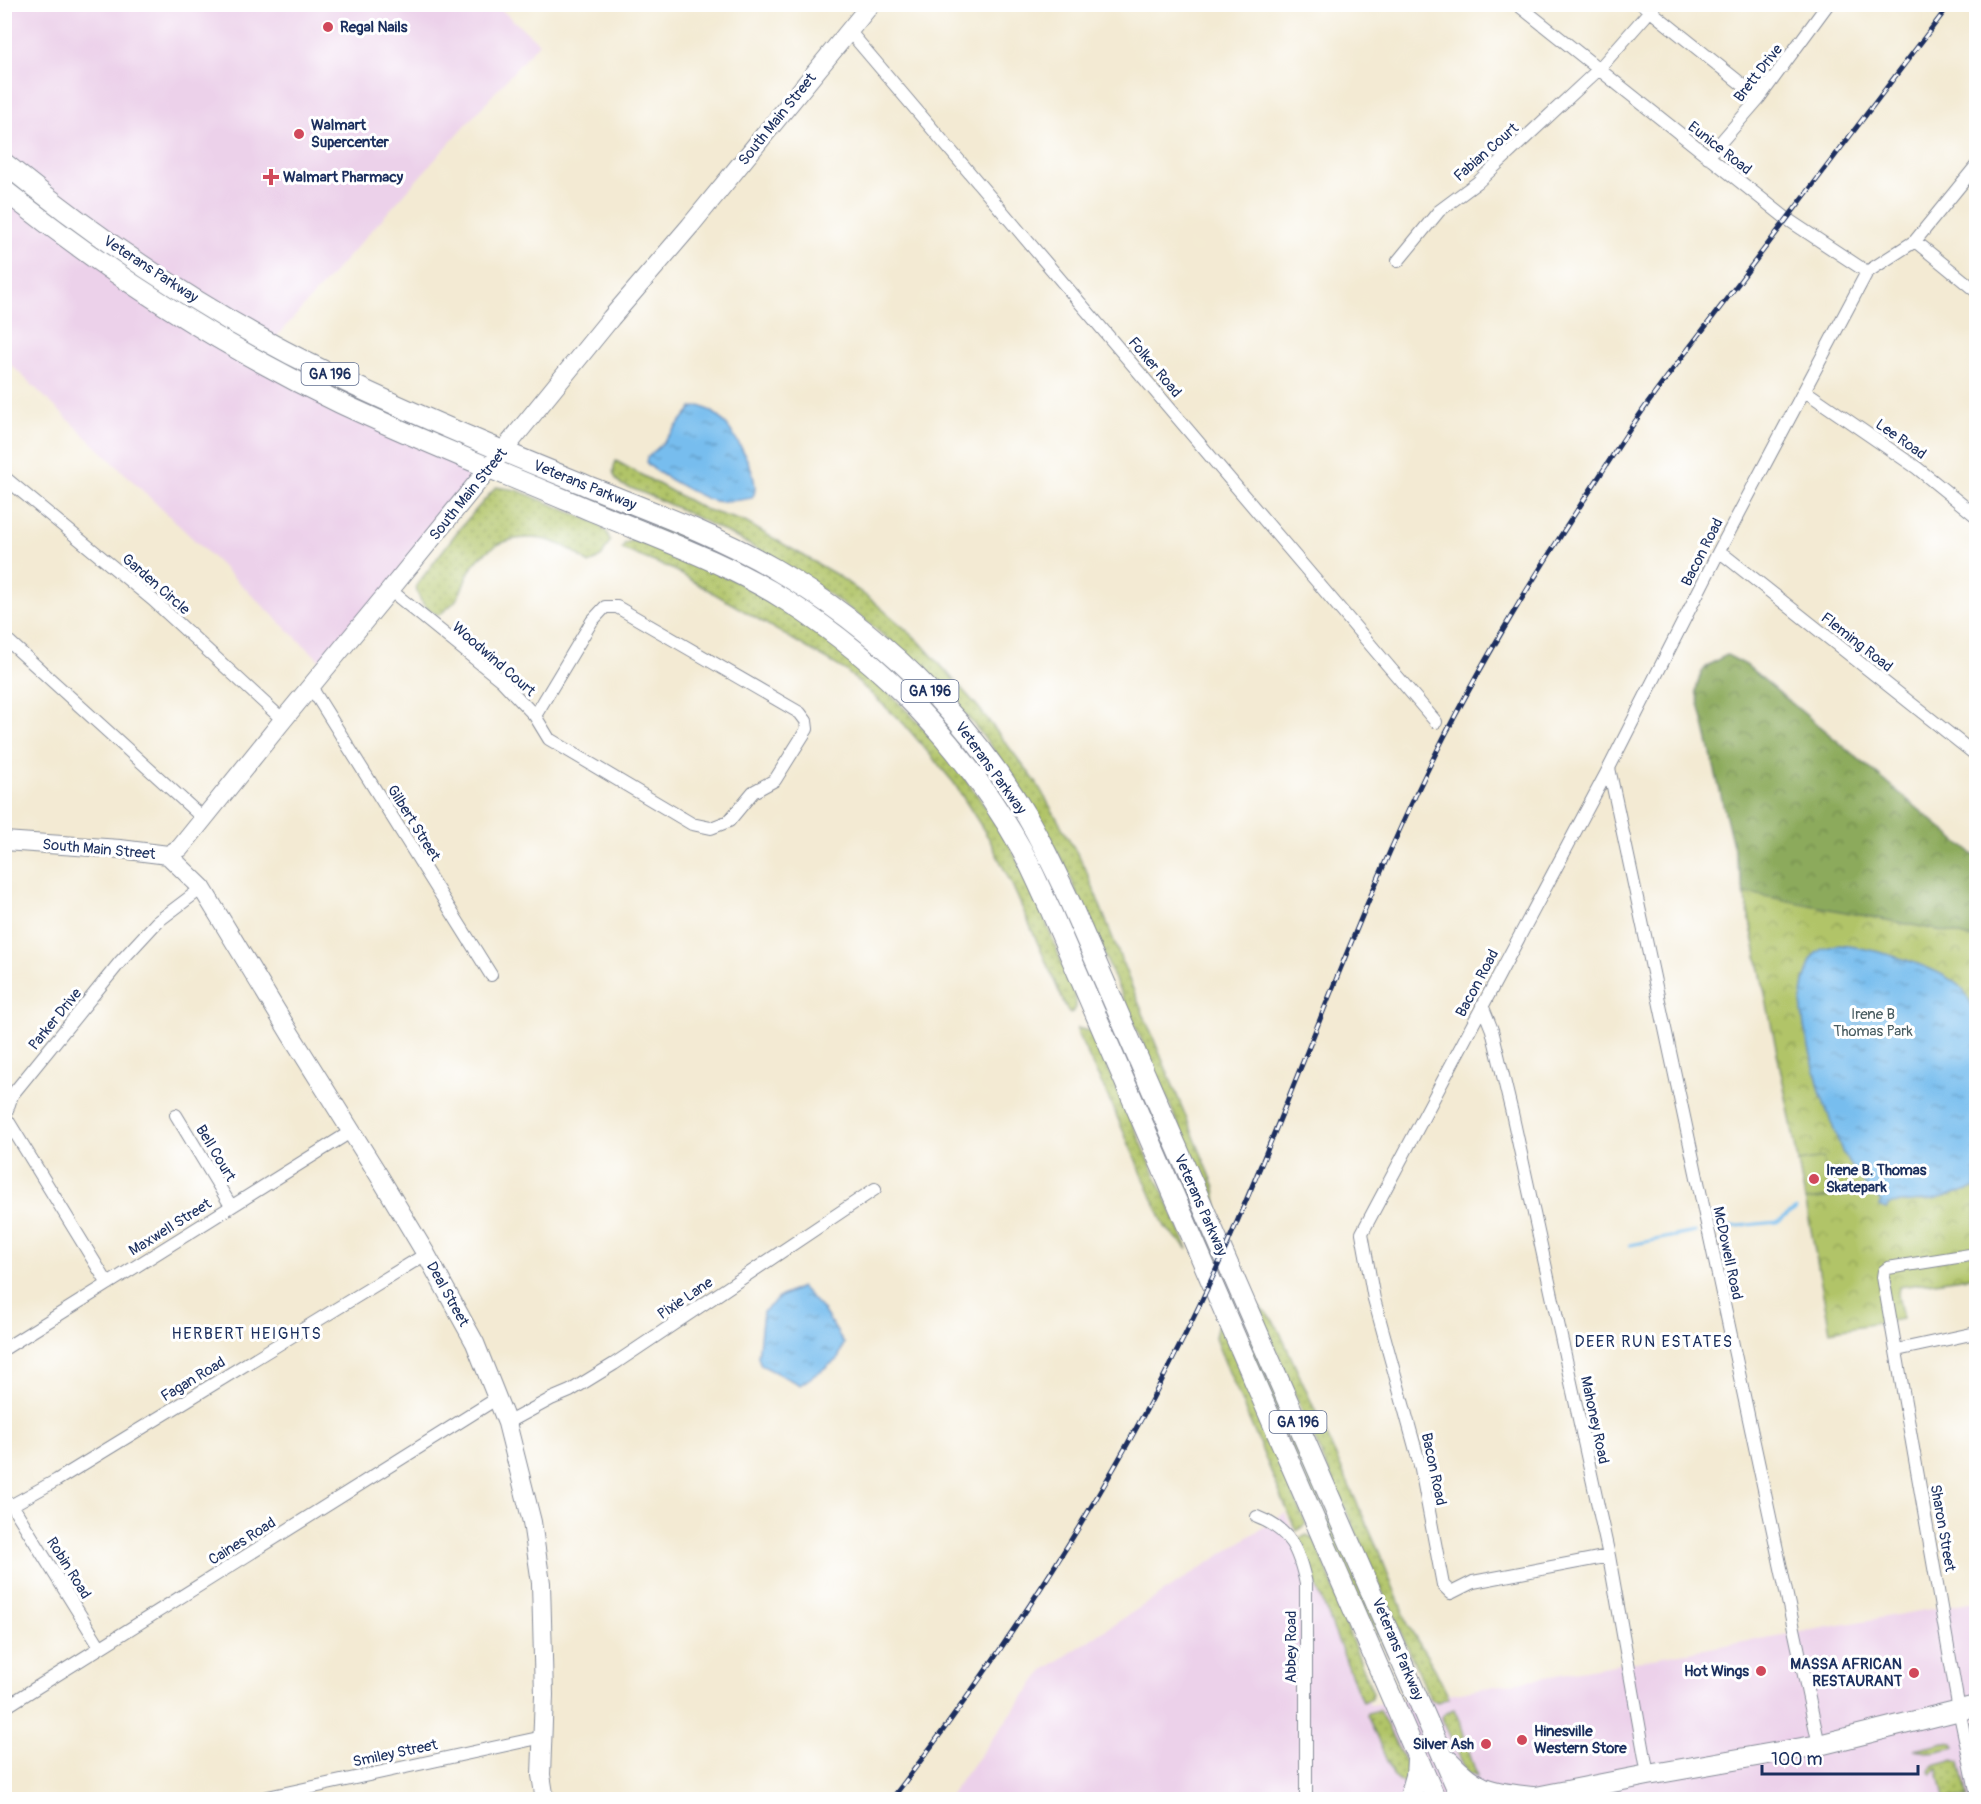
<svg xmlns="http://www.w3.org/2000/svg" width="1981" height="1804" font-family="Pangolin,sans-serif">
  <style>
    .built { fill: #ecd1ea }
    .grass { fill: url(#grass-dots); stroke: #667a62; stroke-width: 1.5 }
    .forest { fill: url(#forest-crowns); stroke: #546c5d; stroke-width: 1.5 }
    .park { fill: url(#park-crowns); stroke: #667a62; stroke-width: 1.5 }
    .pitch { fill: #b1c467; stroke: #667a62; stroke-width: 1.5 }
    .water { fill: url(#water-ripples); stroke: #4976a6; stroke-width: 1.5 }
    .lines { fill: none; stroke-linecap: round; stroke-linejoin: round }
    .stream { stroke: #77bdee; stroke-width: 3 }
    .street-casing { stroke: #878c98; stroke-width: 14 }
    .secondary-casing { stroke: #878c98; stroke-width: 20 }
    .primary-casing { stroke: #878c98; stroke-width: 22 }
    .street { stroke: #fff; stroke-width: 12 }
    .secondary { stroke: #fff; stroke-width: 18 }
    .primary { stroke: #fff; stroke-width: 20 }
    .rail-casing { stroke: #1b2f5e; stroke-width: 5 }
    .rail { stroke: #fff; stroke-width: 3; stroke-dasharray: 9; stroke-linecap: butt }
    .poi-dot { fill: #d1495b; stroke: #fff; stroke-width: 2 }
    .labels { text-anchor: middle; stroke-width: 6; stroke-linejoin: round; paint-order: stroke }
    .shield { fill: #fff; stroke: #5f6d8e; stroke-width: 1.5 }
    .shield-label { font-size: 14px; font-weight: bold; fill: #1b2f5e }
    .poi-label { font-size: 15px; font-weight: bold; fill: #1b2f5e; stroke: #fff; text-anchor: start }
    .street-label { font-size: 15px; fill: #1b2f5e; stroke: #fff }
    .park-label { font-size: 15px; fill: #485c61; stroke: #fff }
    .neighbourhood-label { font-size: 16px; letter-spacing: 1.5px; fill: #1b2f5e; stroke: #fff }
  </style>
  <defs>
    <pattern id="grass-dots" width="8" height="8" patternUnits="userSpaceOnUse" patternTransform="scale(1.5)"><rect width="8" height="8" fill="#b1c467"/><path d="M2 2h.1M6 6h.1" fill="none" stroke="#8fa058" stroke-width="1.8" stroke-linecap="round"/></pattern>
    <pattern id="forest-crowns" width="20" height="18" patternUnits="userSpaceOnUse" patternTransform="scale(1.5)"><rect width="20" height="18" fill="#8caa5c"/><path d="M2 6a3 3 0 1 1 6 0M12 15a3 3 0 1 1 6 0" fill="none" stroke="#728b4f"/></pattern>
    <pattern id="park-crowns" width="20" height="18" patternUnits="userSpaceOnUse" patternTransform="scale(1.5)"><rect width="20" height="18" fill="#b1c467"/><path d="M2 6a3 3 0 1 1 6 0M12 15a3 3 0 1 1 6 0" fill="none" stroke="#8fa058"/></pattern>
    <pattern id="water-ripples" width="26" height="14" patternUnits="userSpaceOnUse" patternTransform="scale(1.5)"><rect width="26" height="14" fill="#77bdee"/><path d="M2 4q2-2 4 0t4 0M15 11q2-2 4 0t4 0" fill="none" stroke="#619ac4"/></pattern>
  </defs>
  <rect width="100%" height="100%" fill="#fff"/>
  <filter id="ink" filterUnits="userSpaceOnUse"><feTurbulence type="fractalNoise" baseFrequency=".0167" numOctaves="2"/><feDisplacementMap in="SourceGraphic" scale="12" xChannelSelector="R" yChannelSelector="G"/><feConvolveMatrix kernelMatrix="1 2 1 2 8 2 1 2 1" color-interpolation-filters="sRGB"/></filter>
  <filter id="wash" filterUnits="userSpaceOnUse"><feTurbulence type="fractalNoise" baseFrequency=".008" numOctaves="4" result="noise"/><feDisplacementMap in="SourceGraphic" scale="24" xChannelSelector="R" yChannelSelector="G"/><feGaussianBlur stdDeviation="1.35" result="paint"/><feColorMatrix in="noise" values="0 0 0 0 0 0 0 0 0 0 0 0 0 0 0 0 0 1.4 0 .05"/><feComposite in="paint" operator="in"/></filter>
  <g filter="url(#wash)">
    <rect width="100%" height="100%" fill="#f3ead3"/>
    <path class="built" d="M4 5H496L539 43 271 343 505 449 327 667 5 359Z
      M1285 1513 1370 1705 1449 1694 1976 1601V1799L946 1800 1044 1670Z"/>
    <path class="grass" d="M616 461 704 509 745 522 837 575 873 601 918 640 978 707 1036 782 1085 867 1128 977 1215 1187 1218 1215 1067 870C1047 833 1027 796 1002 761 933 665 841 594 737 538 700 519 662 499 622 485 613 478 611 471 616 461Z
      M496 487 517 490 594 522 607 532 610 541 602 556 589 564C558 533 506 526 475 563 466 573 464 589 456 600 451 606 445 610 439 615 425 610 418 600 416 586L460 528Z
      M655 524 699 539 808 598 908 678 1003 790 1063 902 1059 904 1043 876 902 681 654 529Z
      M630 541C659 541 725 575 751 590 768 600 786 609 802 620 892 686 965 763 1018 861 1042 904 1057 954 1076 999V1006L1071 1014 1068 1012 1013 887 988 837 954 783 904 724 845 670 674 570 622 549 625 543Z
      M1077 1028 1089 1031 1102 1054 1188 1249 1165 1227 1111 1103 1078 1035Z
      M1153 1116 1169 1145 1215 1253 1214 1257 1211 1258 1150 1119Z
      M1223 1276 1391 1658 1351 1587 1221 1281Z
      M1256 1304 1269 1315 1278 1328 1380 1554 1409 1627 1435 1669 1449 1698 1438 1702 1433 1701 1430 1698 1315 1441Z
      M1219 1319 1306 1524 1296 1531 1218 1346 1215 1337Z
      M1307 1535 1314 1539 1326 1567 1345 1623 1373 1693 1372 1698 1362 1702 1298 1539Z
      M1454 1709 1461 1725 1477 1777 1467 1773 1443 1721 1442 1717 1447 1712Z
      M1379 1710 1409 1770 1404 1784 1393 1775 1367 1715V1713Z
      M1945 1742 1953 1743 1955 1747 1933 1752 1914 1749Z
      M1953 1760 1960 1762 1968 1799H1944L1938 1768 1932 1773 1930 1771 1932 1765Z"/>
    <path class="forest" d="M1727 655 1746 665 1976 857V940L1952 933 1813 906 1764 989 1745 896 1696 691C1700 668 1706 665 1727 655Z"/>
    <path class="park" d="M1748 893 1952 933 1976 940V1276L1899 1287 1898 1295 1903 1319 1830 1331 1787 1102 1745 896Z"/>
    <path class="pitch" d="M1823 1158 1831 1197 1805 1200 1798 1162Z"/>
    <path class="water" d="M700 406C708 409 717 414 723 421 735 434 764 482 752 498 741 500 725 503 715 501 703 499 652 471 646 462L647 458 661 445 692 408Z
      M1838 945C1868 947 1940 966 1961 988 1969 996 1973 1007 1976 1017V1188L1933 1200 1889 1204 1886 1209 1879 1206 1881 1201 1866 1186 1843 1154 1821 1095 1804 1027 1801 1002 1804 982 1811 960 1816 953 1822 949Z
      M801 1287 823 1310 844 1343 838 1359 800 1385 761 1365 758 1357 763 1312 780 1297Z"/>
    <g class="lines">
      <path class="stream" d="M1718 1228 1777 1222 1796 1209
        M1630 1245 1695 1232"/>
    </g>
  </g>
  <g filter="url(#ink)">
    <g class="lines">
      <g class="street-casing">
        <path id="street" d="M1517 4 1787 219 1867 272
          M1642 4 1759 98
          M850 32 1436 722
          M1708 157 1759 98 1828 4
          M1915 241 1976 291
          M1398 261 1439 211 1478 182 1598 70 1656 4
          M1867 272 1915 241 1976 166
          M1805 391 1917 468 1976 516
          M4 477 153 600 283 720
          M1719 551 1976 755
          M390 590 501 680 535 716 549 739 692 824 711 828 729 821 753 792 775 780 807 729 806 721 800 713 617 607H605L592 621 535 716
          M4 637 205 820
          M311 687 491 975
          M1609 768 1819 1745
          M1482 1005 1492 1030 1512 1113 1609 1556 1648 1775
          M176 1115 231 1206
          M1976 1254 1888 1268 1884 1271 1883 1277 1959 1710 1976 1790
          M108 1284 5 1116 12 1095 120 962 157 922 202 888
          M4 1349 352 1131
          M1897 1350 1976 1333
          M507 1423 551 1399 570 1391 614 1364 875 1189
          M4 1500 12 1505 57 1480 426 1254
          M12 1505 100 1647
          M1257 1517C1291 1530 1299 1551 1306 1584V1800
          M1609 1556 1473 1582 1451 1593 1443 1585 1421 1469 1374 1299 1362 1233 1609 768 1719 551 1867 272
          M4 1708 496 1399
          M254 1800 543 1737"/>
      </g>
      <g class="secondary-casing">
        <path id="secondary" d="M4 841 120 849 168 855 180 848 283 720 390 590 611 318 690 226 871 4
          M168 855 202 888 291 1035 378 1174 426 1254 475 1343 507 1423 532 1522 541 1583 544 1695 541 1775 545 1800"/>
      </g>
      <g class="primary-casing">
        <path id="primary" d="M4 163C104 244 212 317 328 373 410 413 494 448 578 482 644 509 711 532 773 568 876 628 966 714 1027 817 1043 844 1056 872 1069 900L1462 1800
          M4 190C107 272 221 346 340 403 423 442 508 475 592 511 659 539 726 562 787 601 884 663 966 749 1022 850 1032 869 1041 890 1050 909L1436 1800
          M1449 1761C1478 1792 1492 1792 1532 1797
          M1409 1800 1416 1776 1417 1759
          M1521 1800 1648 1775 1819 1745 1976 1706"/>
      </g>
      <use href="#street" class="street"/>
      <use href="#secondary" class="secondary"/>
      <use href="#primary" class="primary"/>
      <g class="rail-casing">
        <path id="rail" d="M891 1800C1017 1636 1129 1460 1215 1272 1292 1102 1351 925 1433 759 1480 664 1535 574 1593 486 1612 457 1630 427 1651 399 1682 356 1715 315 1746 273 1814 183 1882 94 1950 4"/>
      </g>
      <use href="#rail" class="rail"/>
    </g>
  </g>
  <g class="poi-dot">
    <circle cx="328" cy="27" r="6"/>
    <circle cx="299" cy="134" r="6"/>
    <path d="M268 168h6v6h6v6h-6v6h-6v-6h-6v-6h6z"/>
    <circle cx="1814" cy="1179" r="6"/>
    <circle cx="1761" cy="1671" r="6"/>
    <circle cx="1914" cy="1673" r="6"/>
    <circle cx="1522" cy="1740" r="6"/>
    <circle cx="1486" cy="1744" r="6"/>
  </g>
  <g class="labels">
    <g class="shield">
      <rect x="301.5" y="363" width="57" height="22" rx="4.5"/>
      <rect x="901.5" y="680" width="57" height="22" rx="4.5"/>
      <rect x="1269.5" y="1411" width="57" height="22" rx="4.5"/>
    </g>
    <g class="shield-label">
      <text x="330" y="379">GA 196</text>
      <text x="930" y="696">GA 196</text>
      <text x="1298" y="1427">GA 196</text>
    </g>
    <g class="poi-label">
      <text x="340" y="32">Regal Nails</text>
      <text x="311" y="130">Walmart<tspan x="311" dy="17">Supercenter</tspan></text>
      <text x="283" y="182">Walmart Pharmacy</text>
      <text x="1826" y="1175">Irene B. Thomas<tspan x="1826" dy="17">Skatepark</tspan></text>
      <text x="1902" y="1669" text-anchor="end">MASSA AFRICAN<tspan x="1902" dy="17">RESTAURANT</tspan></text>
      <text x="1749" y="1676" text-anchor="end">Hot Wings</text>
      <text x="1534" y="1736">Hinesville<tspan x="1534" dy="17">Western Store</tspan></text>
      <text x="1474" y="1749" text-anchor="end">Silver Ash</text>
    </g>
    <g class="street-label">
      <text transform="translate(1758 73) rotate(-52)" y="5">Brett Drive</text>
      <text transform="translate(777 119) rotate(-51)" y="5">South Main Street</text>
      <text transform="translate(1720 148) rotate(38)" y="5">Eunice Road</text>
      <text transform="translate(1486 152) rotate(-41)" y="5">Fabian Court</text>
      <text transform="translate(151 269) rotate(33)" y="5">Veterans Parkway</text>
      <text transform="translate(1155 367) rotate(50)" y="5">Folker Road</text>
      <text transform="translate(1901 439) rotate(35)" y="5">Lee Road</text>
      <text transform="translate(585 485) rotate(22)" y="5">Veterans Parkway</text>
      <text transform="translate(468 494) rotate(-51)" y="5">South Main Street</text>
      <text transform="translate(1702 552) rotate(-63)" y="5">Bacon Road</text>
      <text transform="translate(156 584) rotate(41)" y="5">Garden Circle</text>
      <text transform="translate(1857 642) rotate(38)" y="5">Fleming Road</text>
      <text transform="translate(494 659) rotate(41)" y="5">Woodwind Court</text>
      <text transform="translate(991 768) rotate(54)" y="5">Veterans Parkway</text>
      <text transform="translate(414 823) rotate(58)" y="5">Gilbert Street</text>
      <text transform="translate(99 849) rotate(5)" y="5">South Main Street</text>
      <text transform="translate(1477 983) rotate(-62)" y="5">Bacon Road</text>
      <text transform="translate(55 1019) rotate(-51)" y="5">Parker Drive</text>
      <text transform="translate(216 1153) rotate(59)" y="5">Bell Court</text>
      <text transform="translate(1201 1205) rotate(66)" y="5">Veterans Parkway</text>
      <text transform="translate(170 1227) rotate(-32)" y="5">Maxwell Street</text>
      <text transform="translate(1728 1253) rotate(78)" y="5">McDowell Road</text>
      <text transform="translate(448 1294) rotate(61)" y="5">Deal Street</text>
      <text transform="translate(685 1298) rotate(-34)" y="5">Pixie Lane</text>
      <text transform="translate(193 1379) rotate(-31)" y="5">Fagan Road</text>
      <text transform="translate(1595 1420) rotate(78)" y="5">Mahoney Road</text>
      <text transform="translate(1434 1469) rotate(78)" y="5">Bacon Road</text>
      <text transform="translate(1943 1528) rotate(80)" y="5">Sharon Street</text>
      <text transform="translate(242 1541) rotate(-32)" y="5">Caines Road</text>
      <text transform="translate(69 1568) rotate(58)" y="5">Robin Road</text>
      <text transform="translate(1291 1647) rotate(-90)" y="5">Abbey Road</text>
      <text transform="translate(1398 1649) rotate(67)" y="5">Veterans Parkway</text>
      <text transform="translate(395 1753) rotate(-12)" y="5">Smiley Street</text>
    </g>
    <g class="park-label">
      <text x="1873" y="1019">Irene B<tspan x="1873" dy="17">Thomas Park</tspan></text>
    </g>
    <g class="neighbourhood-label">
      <text x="247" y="1339">HERBERT HEIGHTS</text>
      <text x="1654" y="1347">DEER RUN ESTATES</text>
    </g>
  </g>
  <rect width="1981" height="1804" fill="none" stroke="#fff" stroke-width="24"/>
  <path d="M1762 1765v9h156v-9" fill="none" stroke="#1b2f5e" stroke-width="3"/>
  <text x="1771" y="1765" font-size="18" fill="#1b2f5e" stroke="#ffffff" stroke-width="4.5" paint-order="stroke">100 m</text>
</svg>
